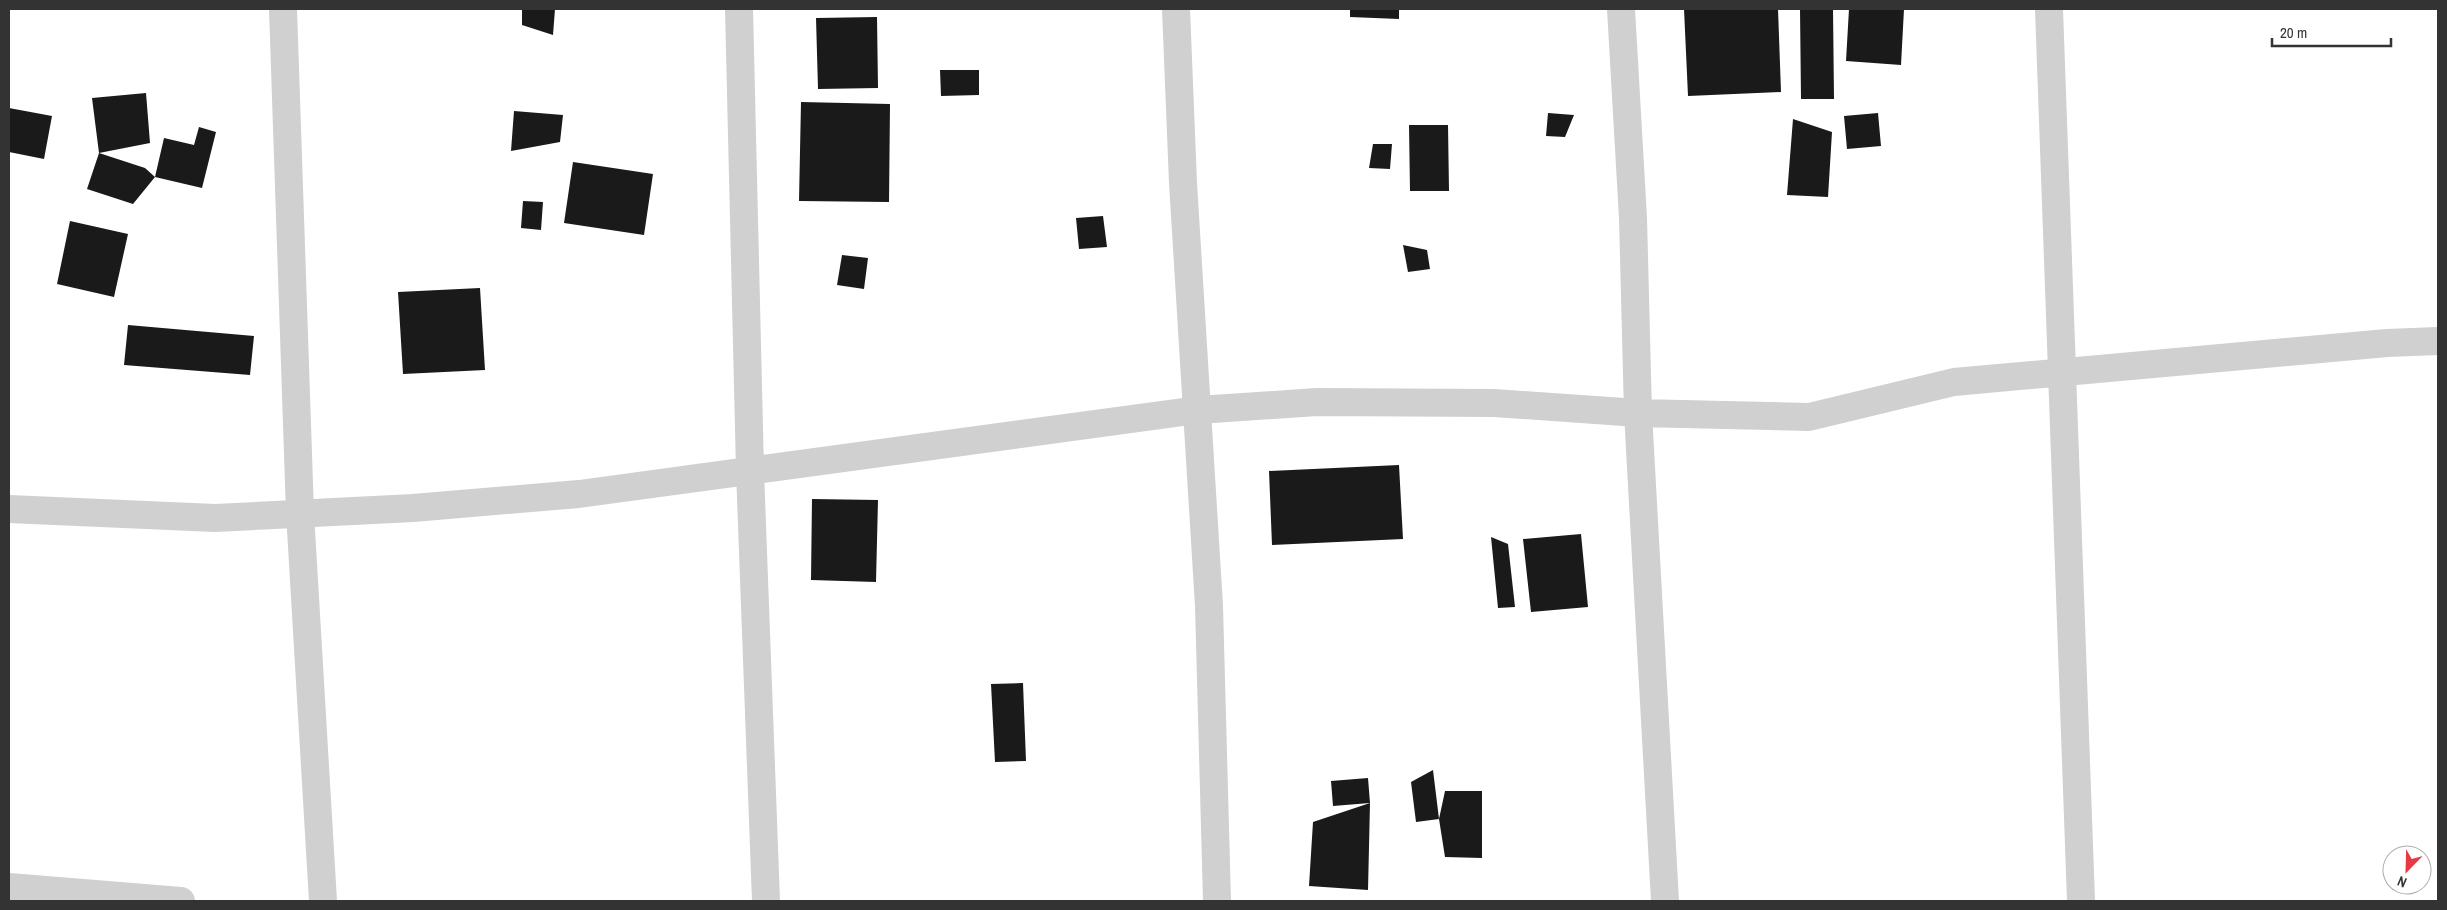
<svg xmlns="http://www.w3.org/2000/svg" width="2447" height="910" font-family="'Archivo Narrow',sans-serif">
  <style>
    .building { fill: #1a1a1a }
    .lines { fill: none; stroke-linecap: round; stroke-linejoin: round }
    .street { stroke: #d0d0d0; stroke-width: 28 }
  </style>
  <rect width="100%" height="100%" fill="#fff"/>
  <path class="building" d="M522 9H555L553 35 522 25Z
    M1350 9H1399V19L1350 17Z
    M1684 9H1778L1781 92 1688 96Z
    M1800 9H1833L1834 99H1801Z
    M1849 9H1904L1901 65 1846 61Z
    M877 17 878 88 818 89 816 18Z
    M940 70H979V95L941 96Z
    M146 93 150 143 99 153 145 168 155 177 133 204 87 189 99 153 92 98Z
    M801 102 890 104 889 202 799 201Z
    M9 108 52 116 44 159 9 152Z
    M514 111 563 115 560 142 511 151Z
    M1548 113 1574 115 1565 137 1546 136Z
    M1878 113 1881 146 1847 149 1844 116Z
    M1793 119 1832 132 1828 197 1787 195Z
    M1409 125H1448L1449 191H1410Z
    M199 127 216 132 202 188 155 177 164 138 194 145Z
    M1373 144H1392L1390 169 1369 168Z
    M573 162 653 174 644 235 564 223Z
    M523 201 543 202 541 230 521 228Z
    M1103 216 1107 247 1079 249 1076 218Z
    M70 221 128 234 114 297 57 284Z
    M1403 245 1427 250 1430 269 1408 272Z
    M842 255 868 258 864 289 837 285Z
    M480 288 485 370 403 374 398 292Z
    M128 325 254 336 250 375 124 365Z
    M1399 465 1403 539 1272 545 1269 471Z
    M812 499 878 500 876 582 811 580Z
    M1581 534 1588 607 1531 612 1523 539Z
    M1491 537 1508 544 1515 607 1498 608Z
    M1023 683 1026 761 995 762 991 684Z
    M1433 770 1439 819 1416 822 1411 782Z
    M1368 778 1370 803 1333 806 1331 781Z
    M1445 791H1482V858L1445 857 1439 819Z
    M1370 803 1368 890 1309 886 1313 822Z"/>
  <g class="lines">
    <path class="street" d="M283 9 300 513 323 901
      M739 9 750 471 766 901
      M1176 9 1183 183 1209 606 1217 901
      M1621 9 1633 218 1638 413 1665 901
      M2049 9 2081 901
      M9 509 215 518 413 508 579 494 1198 410 1317 402 1494 403 1638 413 1809 417 1954 382 2387 343 2438 341
      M9 887 181 901"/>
  </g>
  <rect width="2447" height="910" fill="none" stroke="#333333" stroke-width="20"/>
  <g transform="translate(2407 870) rotate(203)"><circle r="24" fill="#ffffff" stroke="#adadad"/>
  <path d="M0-4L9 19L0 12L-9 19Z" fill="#e63946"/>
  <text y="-8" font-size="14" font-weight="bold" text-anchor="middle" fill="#333333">N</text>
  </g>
  <path d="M2272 38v8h119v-8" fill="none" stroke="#333333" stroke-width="2.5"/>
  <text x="2280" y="38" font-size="15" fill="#333333" stroke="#ffffff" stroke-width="4" paint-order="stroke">20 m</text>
</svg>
